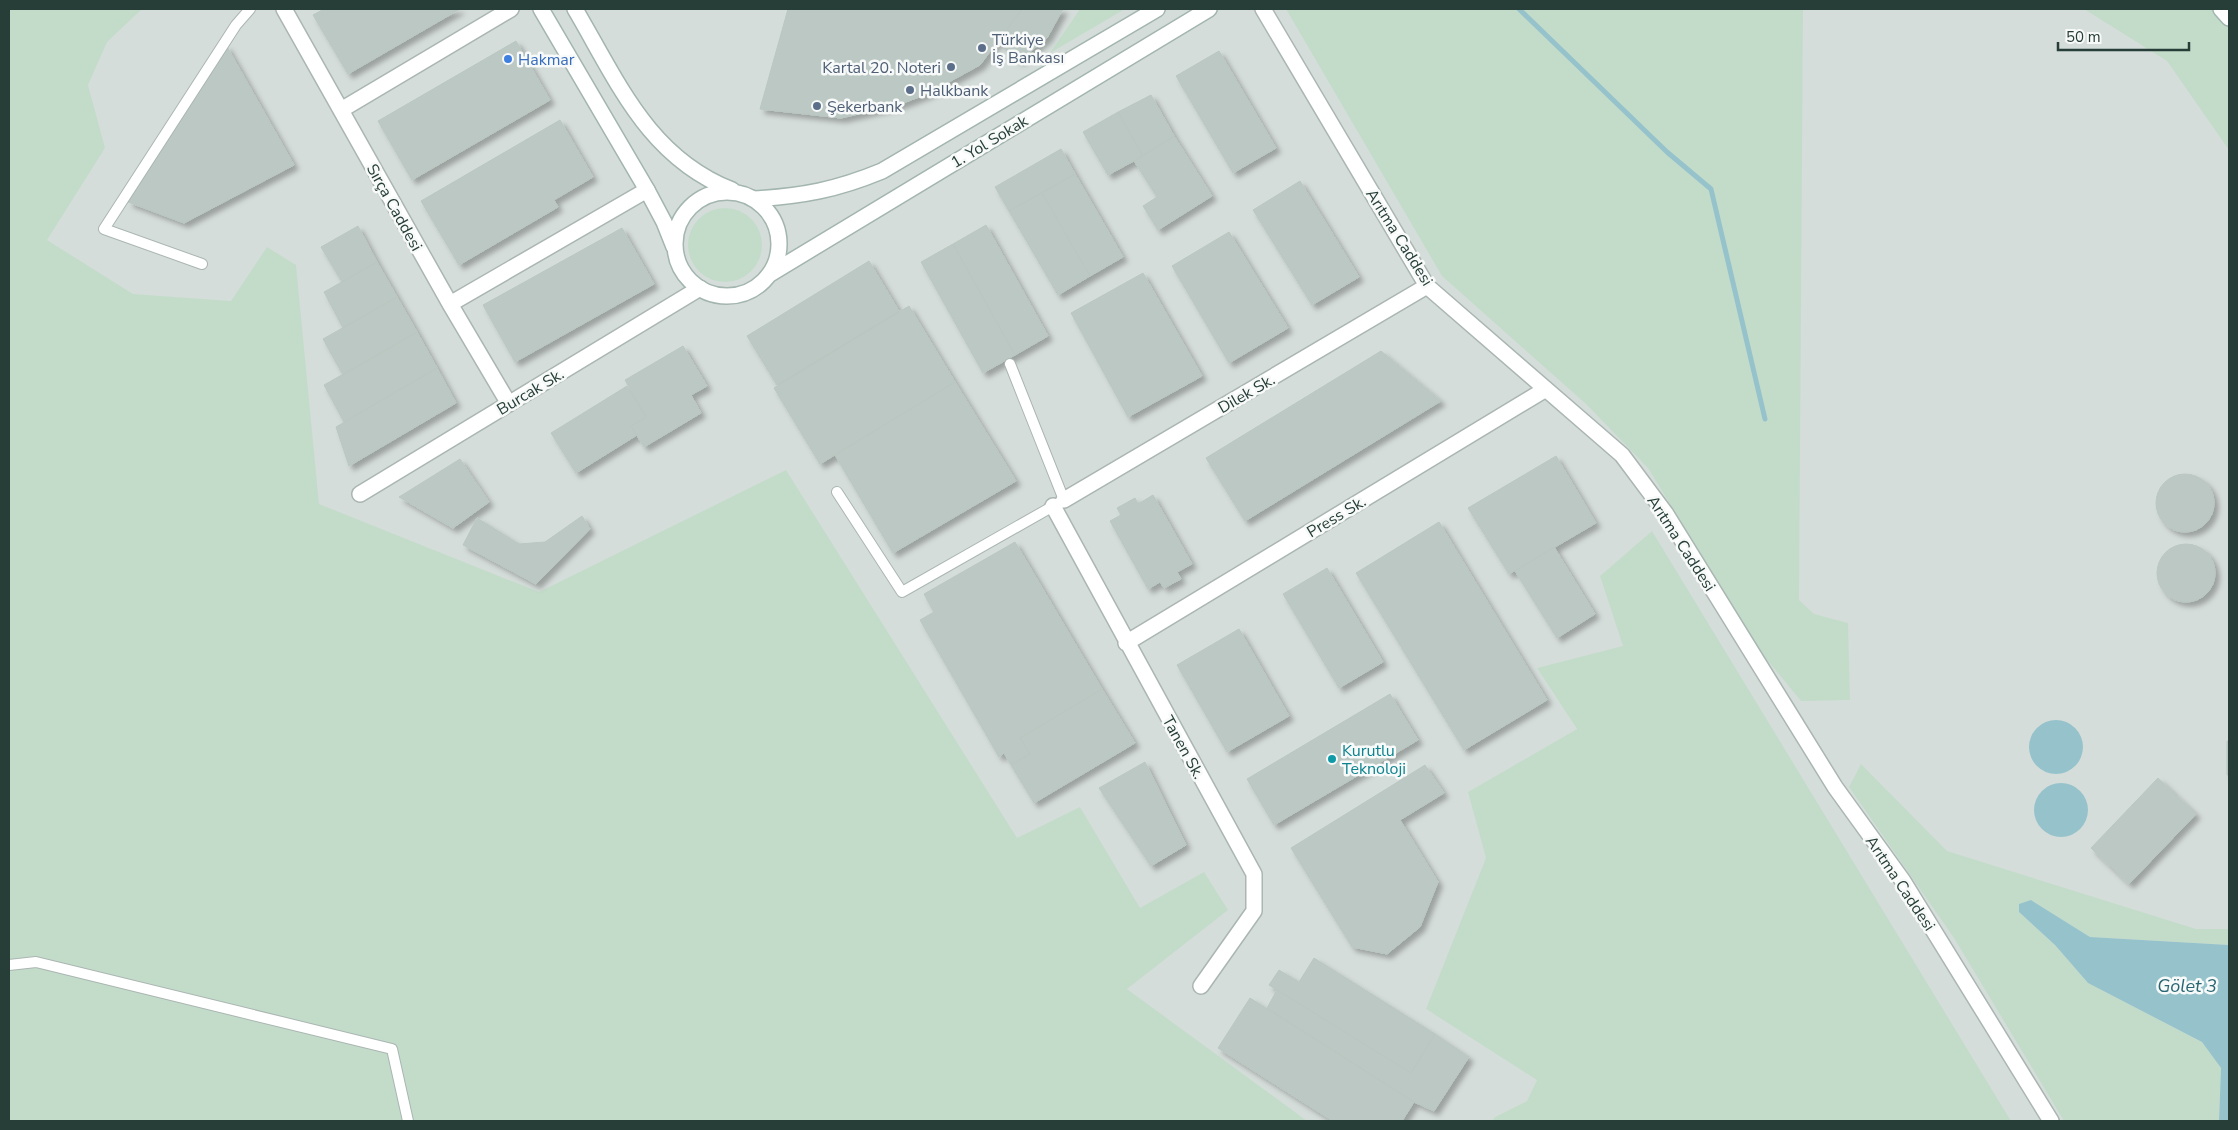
<svg xmlns="http://www.w3.org/2000/svg" width="2238" height="1130" font-family="'Nunito Sans',sans-serif">
  <style>
    .built { fill: #d5ddda }
    .green { fill: #c3dcca }
    .water { fill: #96c3cb }
    .lines { fill: none; stroke-linecap: round; stroke-linejoin: round }
    .stream { stroke: #96c3cb; stroke-width: 5 }
    .building { fill: #bcc8c4; stroke: #bac7c1; filter: url(#shadow) }
    .service-casing { stroke: #aab6b2; stroke-width: 12 }
    .minor-casing { stroke: #aab6b2; stroke-width: 18 }
    .secondary-casing { stroke: #a3b5af; stroke-width: 18 }
    .service { stroke: #fff; stroke-width: 10 }
    .minor { stroke: #fff; stroke-width: 15 }
    .secondary { stroke: #fff; stroke-width: 15 }
    .service-dot { fill: #5c6f8a; stroke: #f7faf9; stroke-width: 2 }
    .shop-dot { fill: #3f7fe0; stroke: #f7faf9; stroke-width: 2 }
    .culture-dot { fill: #0f9aa8; stroke: #f7faf9; stroke-width: 2 }
    .labels { text-anchor: middle; stroke-width: 5; stroke-linejoin: round; paint-order: stroke }
    .service-label { font-size: 16px; fill: #4e5e75; stroke: #f7faf9; text-anchor: start }
    .shop-label { font-size: 16px; fill: #366cbe; stroke: #f7faf9; text-anchor: start }
    .street-label { font-size: 16px; fill: #273e38; stroke: #f7faf9 }
    .culture-label { font-size: 16px; fill: #0d838f; stroke: #f7faf9; text-anchor: start }
    .water-label { font-size: 18px; font-style: italic; fill: #286673; stroke: #f7faf9 }
  </style>
  <defs>
    <filter id="shadow"><feDropShadow dx="4.5" dy="4.5" stdDeviation="2.5" flood-color="#0004"/></filter>
  </defs>
  <rect width="100%" height="100%" fill="#e7eeeb"/>
  <path class="built" d="M9 9H2229V1121H9Z"/>
  <path class="green" d="M9 9H142L107 42 88 85 105 148 47 240 133 294 231 301 267 247 296 265 319 504 539 592 786 470 1017 838 1080 807 1140 908 1204 872 1228 910 1127 989 1307 1121H9Z
    M1080 9H1125L1050 53Z
    M1286 9H1803L1799 600 1814 614 1848 623 1850 700 1801 701 1759 650 1648 468 1586 404 1442 276Z
    M2084 9H2229V150L2167 61Z
    M688 245a37 37 0 1 1 74 0a37 37 0 1 1-74 0Z
    M1652 531 2011 1121H1492L1495 1117 1527 1101 1537 1080 1426 1009 1486 858 1468 792 1577 729 1537 668 1623 646 1600 576Z
    M1861 764 1947 851 2196 929H2229V945L2090 937 2031 900 2019 912 2055 945 2088 983 2202 1042 2221 1068 2219 1121H2064L1954 938 1849 787Z"/>
  <path class="water" d="M2029 747a27 27 0 1 1 54 0a27 27 0 1 1-54 0Z
    M2034 810a27 27 0 1 1 54 0a27 27 0 1 1-54 0Z
    M2031 900 2090 937 2229 945V1121H2219L2221 1068 2202 1042 2088 983 2055 945 2019 912V904Z"/>
  <g class="lines">
    <path class="stream" d="M1519 9 1667 152 1711 189 1765 419"/>
  </g>
  <path class="building" d="M324 9H460L348 74 313 15Z
    M788 9H1022L980 65 927 94 898 105 841 118 760 109Z
    M1022 9H1063L1047 38 1019 61 999 41Z
    M516 41 550 100 412 180 378 121Z
    M226 45 294 165 184 223 128 202Z
    M1219 51 1276 148 1233 173 1176 76Z
    M1151 95 1174 136 1143 156 1118 112Z
    M1118 112 1143 156 1108 175 1083 132Z
    M560 120 593 177 554 200 558 207 459 265 421 201Z
    M1174 136 1212 196 1158 230 1143 206 1157 197 1134 161Z
    M1061 149 1075 174 1009 211 995 187Z
    M1075 174 1123 257 1090 276 1042 193Z
    M1300 181 1359 277 1312 305 1253 210Z
    M1042 193 1090 276 1058 295 1009 211Z
    M986 225 1048 336 1015 355 953 244Z
    M358 226 377 262 342 282 321 247Z
    M622 228 654 284 515 362 483 305Z
    M1229 232 1288 328 1229 363 1172 266Z
    M953 244 1015 355 983 373 921 262Z
    M869 261 899 311 777 385 747 336Z
    M377 262 397 297 343 328 324 292Z
    M1143 273 1202 376 1128 417 1071 313Z
    M397 297 417 332 343 375 323 339Z
    M909 306 955 382 820 464 774 388Z
    M417 332 437 368 344 422 324 385Z
    M683 346 707 386 691 395 701 413 644 447 631 426 646 417 625 380Z
    M1381 351 1441 401 1245 521 1206 458Z
    M437 368 456 403 349 466 336 427Z
    M955 382 1016 481 893 553 835 455Z
    M627 386 646 417 631 426 637 435 576 473 551 433Z
    M1556 456 1596 523 1509 574 1468 508Z
    M460 459 489 502 453 528 399 497Z
    M2156 503a29 29 0 1 1 58 0a29 29 0 1 1-58 0Z
    M1153 495 1192 564 1177 572 1181 579 1164 588 1160 582 1148 589 1110 521 1121 515 1117 508 1135 498 1138 504Z
    M582 516 590 529 536 584 463 545 477 518 519 544 545 542Z
    M1439 522 1547 700 1464 750 1356 573Z
    M1015 542 1102 689 1020 738 1030 754 1011 765 1004 753 999 757 920 620 934 612 924 594Z
    M2157 573a29 29 0 1 1 58 0a29 29 0 1 1-58 0Z
    M1554 547 1595 614 1557 638 1515 571Z
    M1327 568 1383 662 1339 688 1283 594Z
    M1239 629 1289 716 1227 752 1177 665Z
    M1102 689 1135 743 1034 803 1011 765 1030 754 1020 738Z
    M1390 694 1418 740 1274 825 1247 779Z
    M2227 741H2229V775H2227Z
    M1145 762 1186 845 1151 866 1099 788Z
    M1425 765 1444 793 1400 820 1438 882 1420 927 1387 954 1352 947 1291 848Z
    M2158 778 2196 814 2129 884 2091 848Z
    M1314 958 1435 1034 1411 1073 1269 985 1279 970 1299 982Z
    M1277 990 1411 1073 1435 1034 1469 1057 1434 1111 1414 1102 1267 1008Z
    M1250 998 1414 1102 1402 1121H1333L1218 1048Z"/>
  <g class="lines">
    <g class="service-casing">
      <path id="service" d="M202 264 104 229 236 25 250 9
        M837 492 902 592 1064 500 1010 364
        M9 965 36 962 392 1049 408 1121"/>
    </g>
    <g class="minor-casing">
      <path id="minor" d="M284 9 450 304 509 404
        M1263 9 1427 286 1622 455 1666 514 1835 787 1903 881 2051 1121
        M341 110 511 9
        M450 304 647 190
        M360 494 700 288
        M1064 500 1427 286
        M1053 506 1254 874V911L1201 986
        M1126 643 1546 389"/>
    </g>
    <g class="secondary-casing">
      <path id="secondary" d="M541 9 647 190 664 222 674 247
        M575 9C618 82 648 157 732 190
        M2221 9 2229 18
        M675 244a52 52 0 1 1 104 0a52 52 0 1 1-104 0Z
        M753 199C803 196 836 190 882 171L1157 9
        M770 274 1209 9"/>
    </g>
    <use href="#service" class="service"/>
    <use href="#minor" class="minor"/>
    <use href="#secondary" class="secondary"/>
  </g>
  <g class="service-dot">
    <circle cx="982" cy="48" r="5"/>
    <circle cx="951" cy="67" r="5"/>
    <circle cx="910" cy="90" r="5"/>
    <circle cx="817" cy="106" r="5"/>
  </g>
  <circle class="shop-dot" cx="508" cy="59" r="5"/>
  <circle class="culture-dot" cx="1332" cy="759" r="5"/>
  <g class="labels">
    <g class="service-label">
      <text x="992" y="45">Türkiye<tspan x="992" dy="18">İş Bankası</tspan></text>
      <text x="941" y="73" text-anchor="end">Kartal 20. Noteri</text>
      <text x="920" y="96">Halkbank</text>
      <text x="827" y="112">Şekerbank</text>
    </g>
    <g class="shop-label">
      <text x="518" y="65">Hakmar</text>
    </g>
    <g class="street-label">
      <text transform="translate(989 141) rotate(-31)" y="6">1. Yol Sokak</text>
      <text transform="translate(395 207) rotate(61)" y="6">Sırça Caddesi</text>
      <text transform="translate(1400 237) rotate(58)" y="6">Arıtma Caddesi</text>
      <text transform="translate(530 391) rotate(-31)" y="6">Burcak Sk.</text>
      <text transform="translate(1246 393) rotate(-30)" y="6">Dilek Sk.</text>
      <text transform="translate(1336 516) rotate(-31)" y="6">Press Sk.</text>
      <text transform="translate(1682 543) rotate(57)" y="6">Arıtma Caddesi</text>
      <text transform="translate(1184 747) rotate(61)" y="6">Tanen Sk.</text>
      <text transform="translate(1901 883) rotate(56)" y="6">Arıtma Caddesi</text>
    </g>
    <g class="culture-label">
      <text x="1342" y="756">Kurutlu<tspan x="1342" dy="18">Teknoloji</tspan></text>
    </g>
    <g class="water-label">
      <text x="2187" y="992">Gölet 3</text>
    </g>
  </g>
  <rect width="2238" height="1130" fill="none" stroke="#273e38" stroke-width="20"/>
  <path d="M2058 42v8h131v-8" fill="none" stroke="#273e38" stroke-width="2.5"/>
  <text x="2066" y="42" font-size="15" fill="#273e38" stroke="#f7faf9" stroke-width="4" paint-order="stroke">50 m</text>
</svg>
